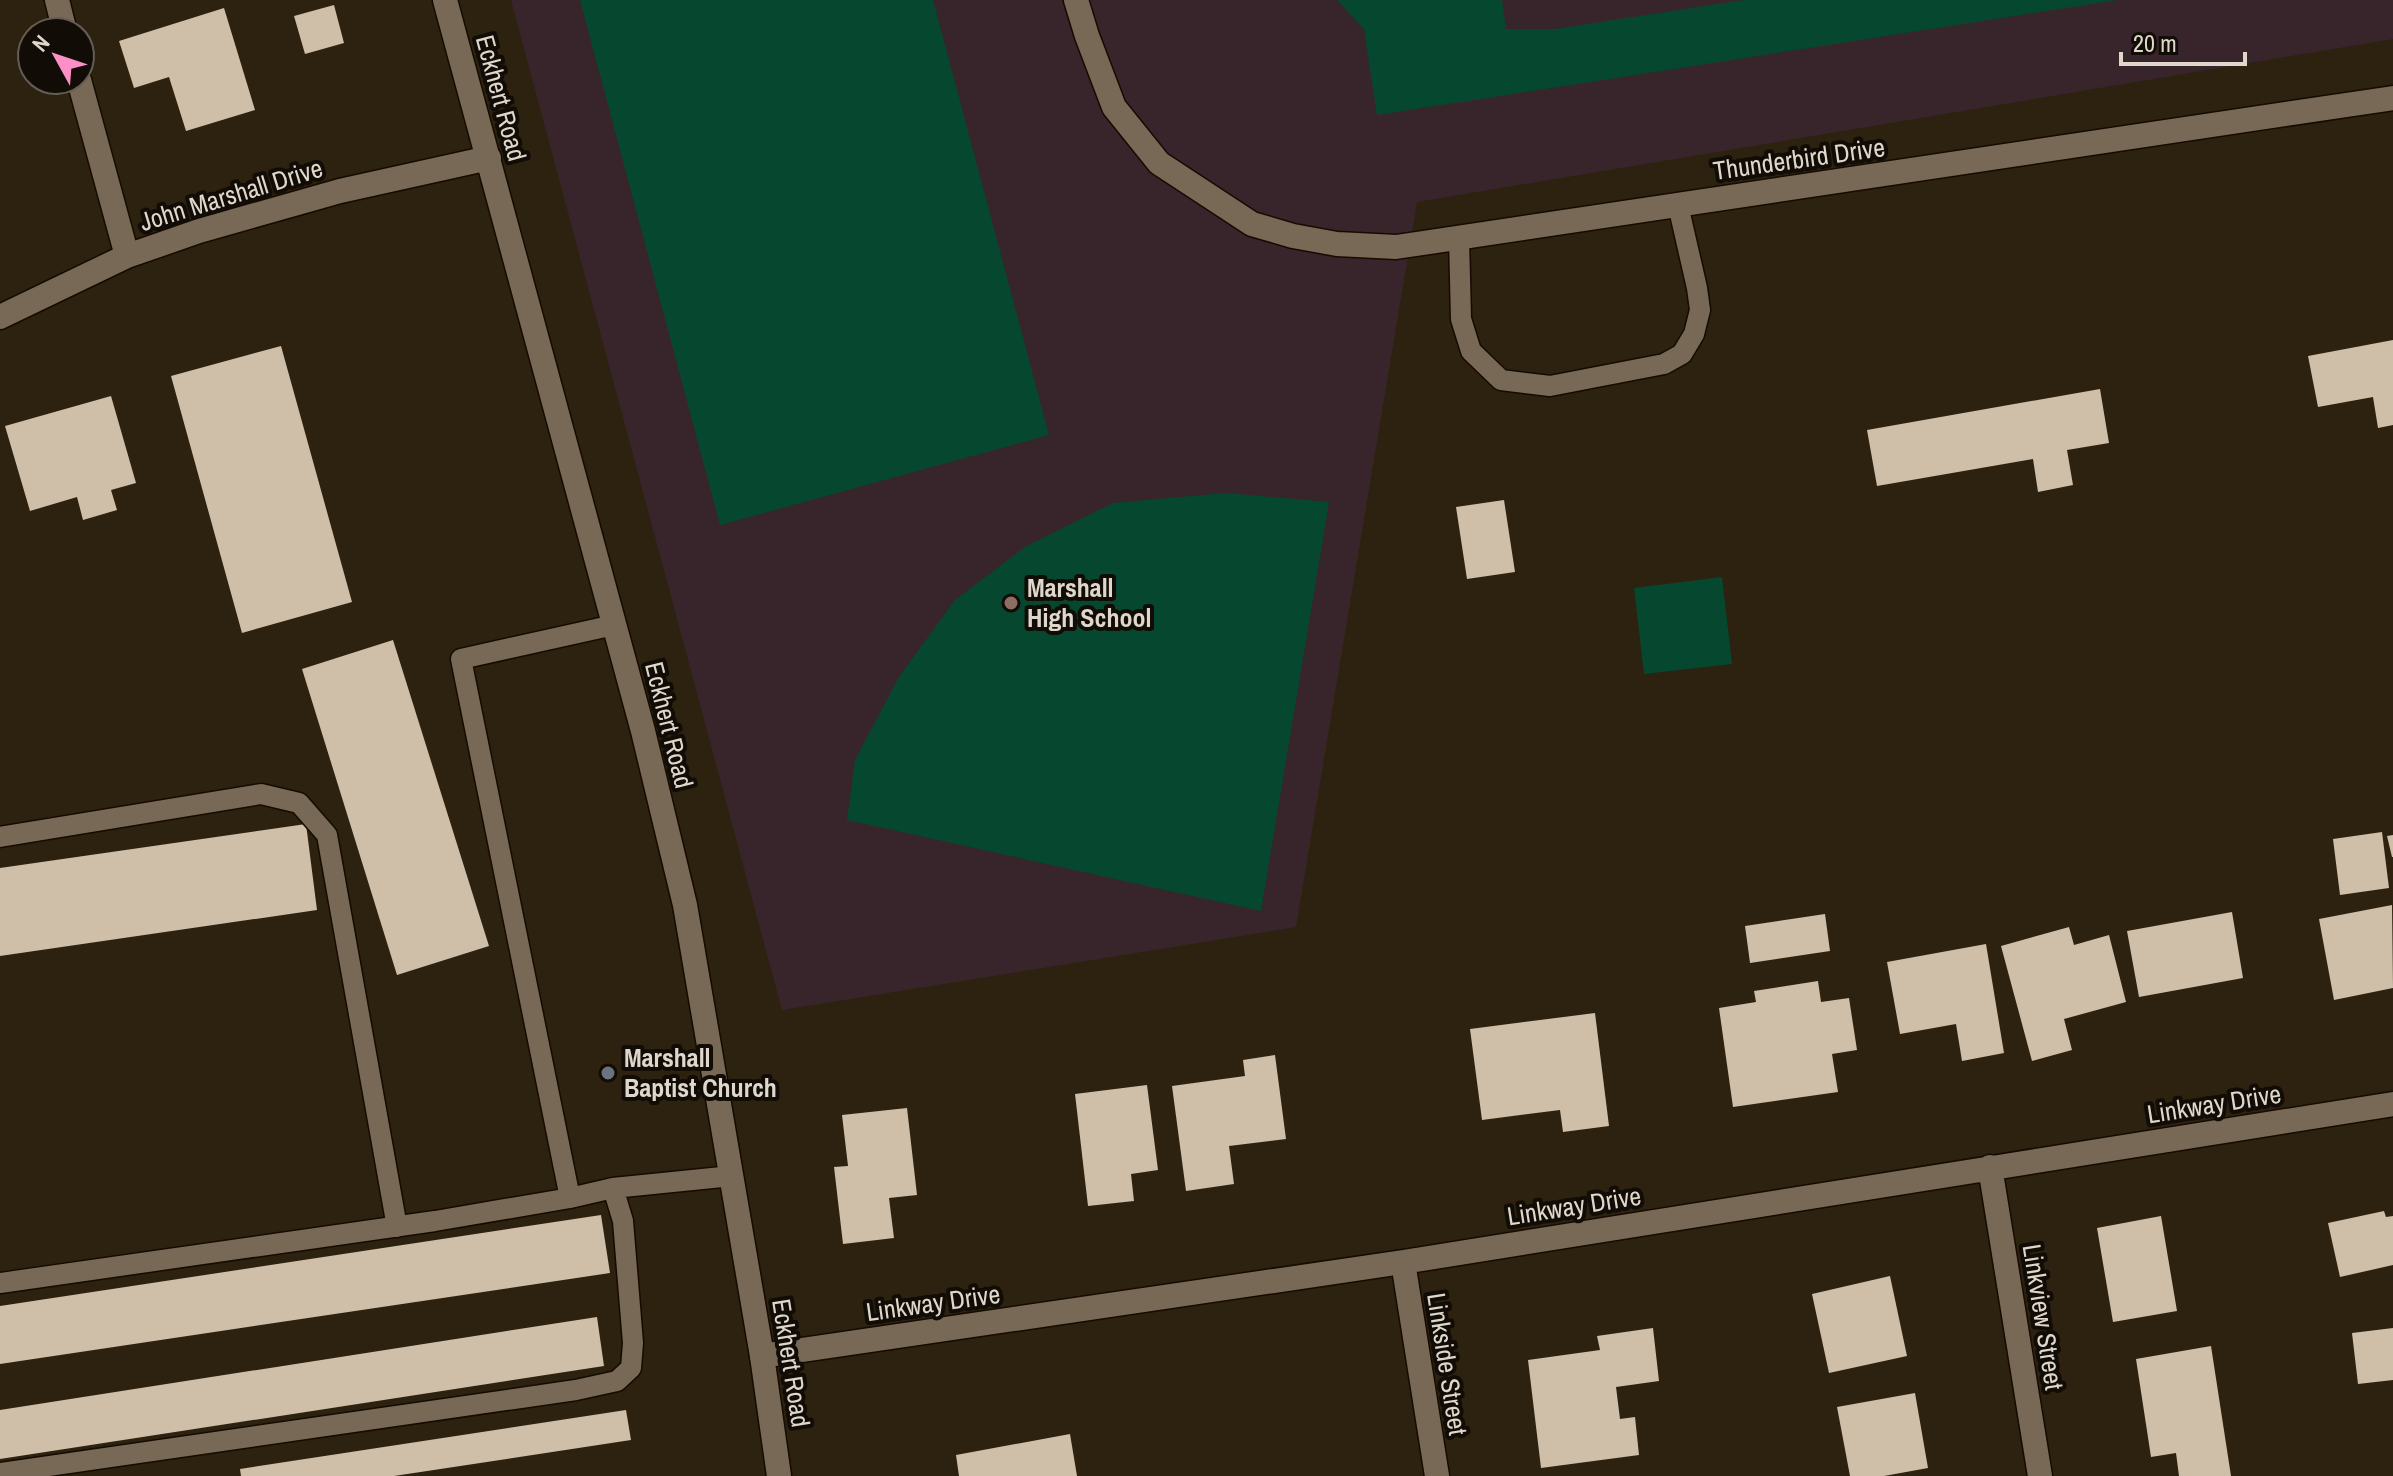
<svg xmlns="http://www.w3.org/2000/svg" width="2393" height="1476" font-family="'Archivo Narrow',sans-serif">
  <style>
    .education { fill: #38252b }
    .green { fill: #064730 }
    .building { fill: #cfbfa9 }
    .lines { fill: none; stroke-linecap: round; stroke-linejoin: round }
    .lane-casing { stroke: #150b00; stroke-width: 23 }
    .street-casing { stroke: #150b00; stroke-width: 27 }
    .secondary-casing { stroke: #150b00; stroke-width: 27 }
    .lane { stroke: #776955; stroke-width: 20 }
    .street { stroke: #776955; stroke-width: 24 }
    .secondary { stroke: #776955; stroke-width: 24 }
    .education-dot { fill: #8d6e63; stroke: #110c05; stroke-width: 3 }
    .worship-dot { fill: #6b7280; stroke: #110c05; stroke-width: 3 }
    .labels { text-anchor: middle; stroke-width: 8; stroke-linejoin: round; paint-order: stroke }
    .street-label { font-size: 26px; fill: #dfd7cc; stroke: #110c05 }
    .poi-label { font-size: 26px; font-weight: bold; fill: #dfd7cc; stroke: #110c05; text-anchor: start }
  </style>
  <rect width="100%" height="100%" fill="#2d2210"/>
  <path class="education" d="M511 0H2393V39L1417 202 1296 927 782 1010Z"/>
  <path class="green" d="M580 0H933L1049 435 720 525Z
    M1337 0H1502L1506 29H1555L1744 0H2118L1377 115 1364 29Z
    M1226 493 1329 502 1261 911 847 820 855 760 899 677 955 600 1025 547 1113 503Z
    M1722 577 1732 664 1644 674 1634 588Z"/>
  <path class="building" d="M334 5 344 43 305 54 294 16Z
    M224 8 255 110 186 131 169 77 134 88 119 41Z
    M2393 340V425L2378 428 2373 397 2318 407 2308 356Z
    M281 346 352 602 242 633 171 376Z
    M2100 389 2109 443 2067 450 2073 485 2038 492 2033 459 1877 486 1867 430Z
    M111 396 136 483 111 490 117 510 83 520 77 497 30 511 5 426Z
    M1504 500 1515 572 1467 579 1456 507Z
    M393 640 489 946 397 975 302 669Z
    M306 824 317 910 0 956V868Z
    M2382 832 2389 888 2340 895 2333 839Z
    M2393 835V857H2392L2387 836Z
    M2392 905 2393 988 2334 1000 2319 919Z
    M2232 912 2243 978 2139 997 2127 931Z
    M1825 914 1830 951 1750 963 1745 926Z
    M2069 927 2074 945 2109 935 2126 1002 2064 1019 2072 1050 2032 1061 2001 946Z
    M1986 944 2004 1053 1962 1061 1956 1024 1900 1034 1887 962Z
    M1818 981 1821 1002 1849 998 1857 1050 1832 1054 1838 1092 1733 1107 1719 1008 1756 1002 1754 991Z
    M1595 1013 1609 1126 1563 1132 1560 1110 1482 1120 1470 1029Z
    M1275 1055 1286 1139 1229 1146 1234 1184 1186 1191 1172 1086 1245 1076 1243 1060Z
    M1147 1085 1158 1170 1131 1174 1134 1201 1088 1206 1075 1094Z
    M907 1108 917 1195 889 1198 894 1238 843 1244 834 1167 848 1166 842 1115Z
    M2384 1211 2386 1217 2393 1216V1265L2340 1277 2328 1223Z
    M601 1215 610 1273 0 1364V1306Z
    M2161 1216 2177 1311 2113 1322 2097 1228Z
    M1890 1276 1907 1356 1829 1373 1812 1294Z
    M597 1317 604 1366 0 1459V1410Z
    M1653 1328 1659 1381 1616 1387 1620 1419 1635 1417 1639 1455 1541 1468 1528 1360 1600 1350 1597 1336Z
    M2393 1328V1380L2358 1384 2352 1333Z
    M2211 1346 2231 1476H2179L2176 1453 2151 1457 2136 1359Z
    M1915 1393 1928 1468 1884 1476H1850L1837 1407Z
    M626 1410 631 1440 394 1476H241L240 1469Z
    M1070 1434 1077 1476H959L956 1455Z"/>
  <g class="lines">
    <g class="lane-casing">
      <path id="lane" d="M1459 238 1461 319 1471 351 1501 380 1550 386 1664 364 1682 354 1694 334 1700 310 1697 288 1678 205
        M0 837 261 794 299 803 327 835 397 1227
        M570 1198 461 659 614 625
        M0 1283 435 1221 570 1198 613 1188 732 1176
        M0 1473 576 1390 617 1381 631 1368 633 1343 623 1221 613 1188"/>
    </g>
    <g class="street-casing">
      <path id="street" d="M57 0 65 32
        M1076 0 1087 36 1114 107 1159 163 1252 224 1293 236 1337 244 1396 247 2393 98
        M79 80 127 256
        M0 317 127 256 199 231 340 191 489 158
        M1990 1167 2040 1476
        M1403 1262 1437 1476
        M762 1356 1403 1262 2393 1104"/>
    </g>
    <g class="secondary-casing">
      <path id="secondary" d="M445 0 643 731 685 905 762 1356 779 1476"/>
    </g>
    <use href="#lane" class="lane"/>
    <use href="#street" class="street"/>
    <use href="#secondary" class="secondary"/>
  </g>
  <circle class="education-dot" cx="1011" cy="603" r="8"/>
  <circle class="worship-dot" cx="608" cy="1073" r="8"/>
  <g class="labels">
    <g class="street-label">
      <text transform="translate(501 98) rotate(75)" y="9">Eckhert Road</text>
      <text transform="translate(1799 159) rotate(-8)" y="9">Thunderbird Drive</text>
      <text transform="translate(231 195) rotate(-17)" y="9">John Marshall Drive</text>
      <text transform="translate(669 725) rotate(76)" y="9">Eckhert Road</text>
      <text transform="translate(2214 1104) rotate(-9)" y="9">Linkway Drive</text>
      <text transform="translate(1574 1206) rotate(-9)" y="9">Linkway Drive</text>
      <text transform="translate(933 1303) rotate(-8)" y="9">Linkway Drive</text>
      <text transform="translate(2043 1317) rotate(81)" y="9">Linkview Street</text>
      <text transform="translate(791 1363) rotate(81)" y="9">Eckhert Road</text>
      <text transform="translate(1447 1364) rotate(81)" y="9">Linkside Street</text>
    </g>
    <g class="poi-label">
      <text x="1027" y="597">Marshall<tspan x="1027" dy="30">High School</tspan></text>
      <text x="624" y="1067">Marshall<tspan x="624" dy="30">Baptist Church</tspan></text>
    </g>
  </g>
  <g transform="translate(56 56) rotate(310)"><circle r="38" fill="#110c05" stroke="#635d55" stroke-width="2"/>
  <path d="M0-6L14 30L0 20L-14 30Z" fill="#fb8fc6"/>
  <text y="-12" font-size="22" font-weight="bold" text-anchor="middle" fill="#dfd7cc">N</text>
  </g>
  <path d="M2121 52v12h124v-12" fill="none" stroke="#dfd7cc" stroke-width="4"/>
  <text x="2133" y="52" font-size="24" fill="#dfd7cc" stroke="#110c05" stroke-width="6" paint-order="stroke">20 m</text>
</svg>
